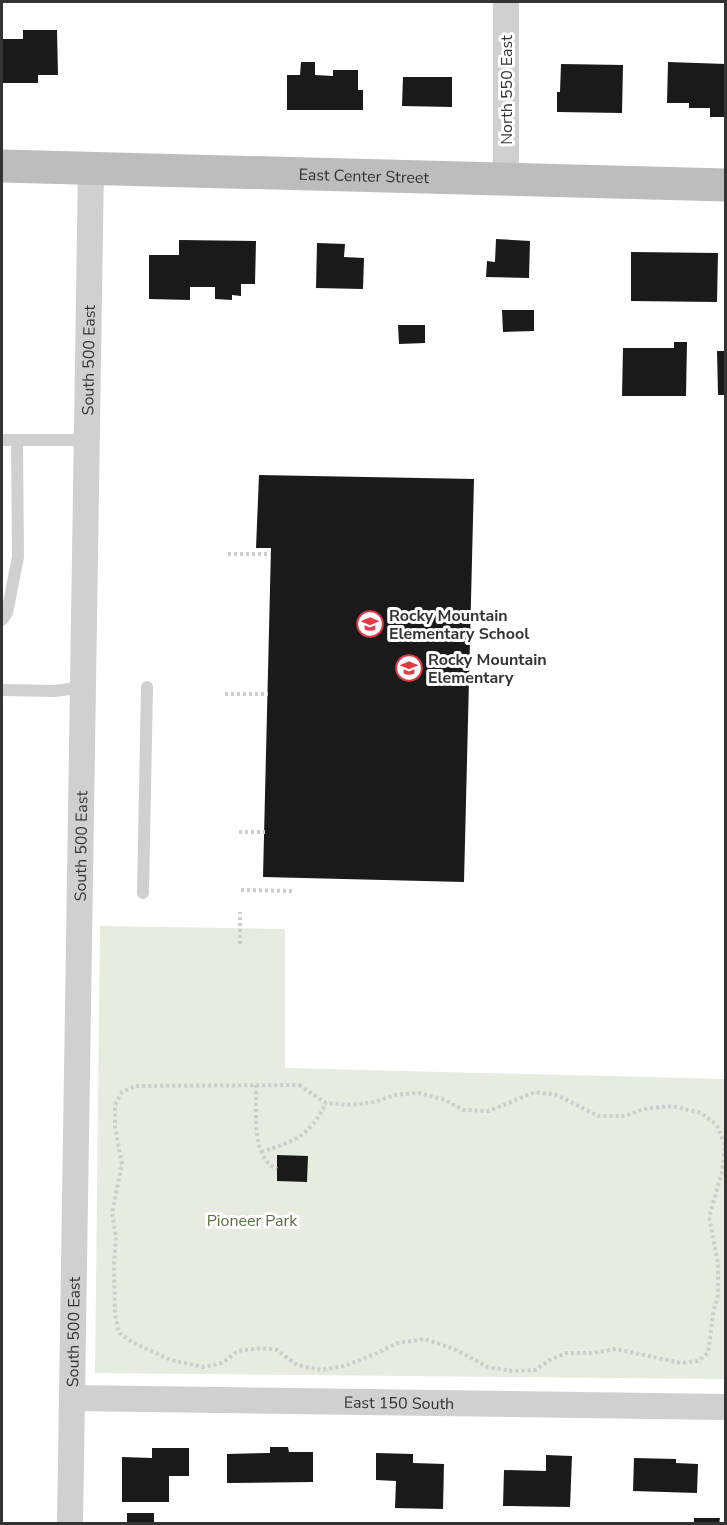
<svg xmlns="http://www.w3.org/2000/svg" width="727" height="1525" font-family="'Nunito Sans',sans-serif">
  <style>
    .green { fill: #e6ecdf }
    .building { fill: #1a1a1a }
    .lines { fill: none; stroke-linecap: round; stroke-linejoin: round }
    .path { stroke: #cdcdcd; stroke-width: 4; stroke-dasharray: 3 3; stroke-linecap: butt }
    .lane { stroke: #d0d0d0; stroke-width: 12 }
    .street { stroke: #d0d0d0; stroke-width: 26 }
    .secondary { stroke: #bdbdbd; stroke-width: 33 }
    .labels { text-anchor: middle; stroke-width: 6; stroke-linejoin: round; paint-order: stroke }
    .street-label { font-size: 16px; fill: #333; stroke: #fff }
    .poi-label { font-size: 16px; font-weight: bold; fill: #333; stroke: #fff; text-anchor: start }
    .park-label { font-size: 16px; fill: #56703f; stroke: #fff }
  </style>
  <rect width="100%" height="100%" fill="#fff"/>
  <path class="green" d="M100 926 285 929V1068L725 1079V1379L95 1373Z"/>
  <path class="building" d="M23 30H57L58 75H38V83H2V39H23Z
    M301 62H315V75L333 76V70H358V90H363V110H287V75H300Z
    M668 62 726 64V117H710V108H689V103H667Z
    M561 64 623 65 622 113 557 112V92H560Z
    M403 77H452V107L402 106Z
    M496 239 530 241 529 278 486 277 487 261 495 262Z
    M179 240 256 241 255 284H241V296L232 295V300L215 299V287H190V300L149 299V255H179Z
    M317 243 345 244 344 257 364 258 363 289 316 288Z
    M631 252 718 253 717 302 631 301Z
    M502 310H534V331L503 332Z
    M398 325H425V343L399 344Z
    M674 342H687L686 396H622L623 348H674Z
    M717 351H726V395H718Z
    M259 475 474 479 464 882 263 877 271 548H256Z
    M277 1155 308 1156 307 1182 277 1181Z
    M270 1447H288L289 1452H313V1482L227 1483V1454L270 1453Z
    M152 1448H189V1476H169V1502H122V1457L152 1458Z
    M376 1453 413 1454V1463L444 1464 443 1509 395 1508 396 1481 376 1480Z
    M546 1455 572 1456 570 1507 503 1506 504 1470 546 1471Z
    M634 1458 676 1459V1463L698 1464 697 1493 633 1491Z
    M127 1513H154V1524H127Z
    M694 1518H720L719 1524H694Z"/>
  <g class="lines">
    <path class="path" d="M228 554H271
      M225 694H268
      M239 832H265
      M241 890 293 891
      M240 944V912
      M256 1085C257 1109 250 1158 277 1169
      M299 1085 326 1103 351 1105 374 1102 395 1095 419 1093 445 1100 463 1110 489 1111 535 1092 557 1095 598 1116H625L643 1109 672 1106 701 1113 717 1125 725 1145 722 1172 709 1217 718 1263V1295L713 1314 708 1353 698 1361 681 1363 616 1349 591 1353H566L550 1360 535 1370 512 1371 488 1367 454 1349 425 1339 397 1343 373 1355 344 1366 321 1370 297 1365 277 1350 262 1348 238 1351 222 1363 203 1367 171 1360 132 1342 119 1333 115 1314 114 1265 116 1237 112 1213 122 1164 115 1127V1105L122 1092 135 1086Z
      M261 1152C295 1141 309 1137 326 1103"/>
    <path class="lane" d="M2 440H88
      M2 620 7 613 18 557 17 440
      M2 690 55 691 83 687
      M143 893 147 687"/>
    <g class="street">
      <path d="M506 179V2"/>
      <path id="s1" d="M72 1398 726 1407"/>
      <path id="s2" d="M70 1524 91 167"/>
    </g>
    <path class="secondary" id="s3" d="M2 166 726 185"/>
  </g>
  <defs>
    <g id="school-ring" transform="scale(1.35)"><circle r="9.5" fill="#fff" stroke="#e63946" stroke-width="1.5"/><path d="M0-5L7-2L0 1L-7-2ZM-4 1L0 2.5L4 1V4Q0 6-4 4Z" fill="#e63946"/></g>
  </defs>
  <g fill-rule="evenodd">
    <use href="#school-ring" x="370" y="624"/>
    <use href="#school-ring" x="409" y="668"/>
  </g>
  <g class="labels">
    <g class="street-label">
      <text transform="translate(506 90) rotate(-90)" y="6">North 550 East</text>
      <text dy="6" stroke="none"><textPath href="#s3" startOffset="362">East Center Street</textPath></text>
      <text dy="6" stroke="none"><textPath href="#s2" startOffset="1164">South 500 East</textPath></text>
      <text dy="6" stroke="none"><textPath href="#s2" startOffset="678">South 500 East</textPath></text>
      <text dy="6" stroke="none"><textPath href="#s2" startOffset="192">South 500 East</textPath></text>
      <text dy="6" stroke="none"><textPath href="#s1" startOffset="327">East 150 South</textPath></text>
    </g>
    <g class="poi-label">
      <text x="389" y="621">Rocky Mountain<tspan x="389" dy="18">Elementary School</tspan></text>
      <text x="428" y="665">Rocky Mountain<tspan x="428" dy="18">Elementary</tspan></text>
    </g>
    <g class="park-label">
      <text x="252" y="1226">Pioneer Park</text>
    </g>
  </g>
  <rect width="727" height="1525" fill="none" stroke="#333333" stroke-width="6"/>
</svg>
